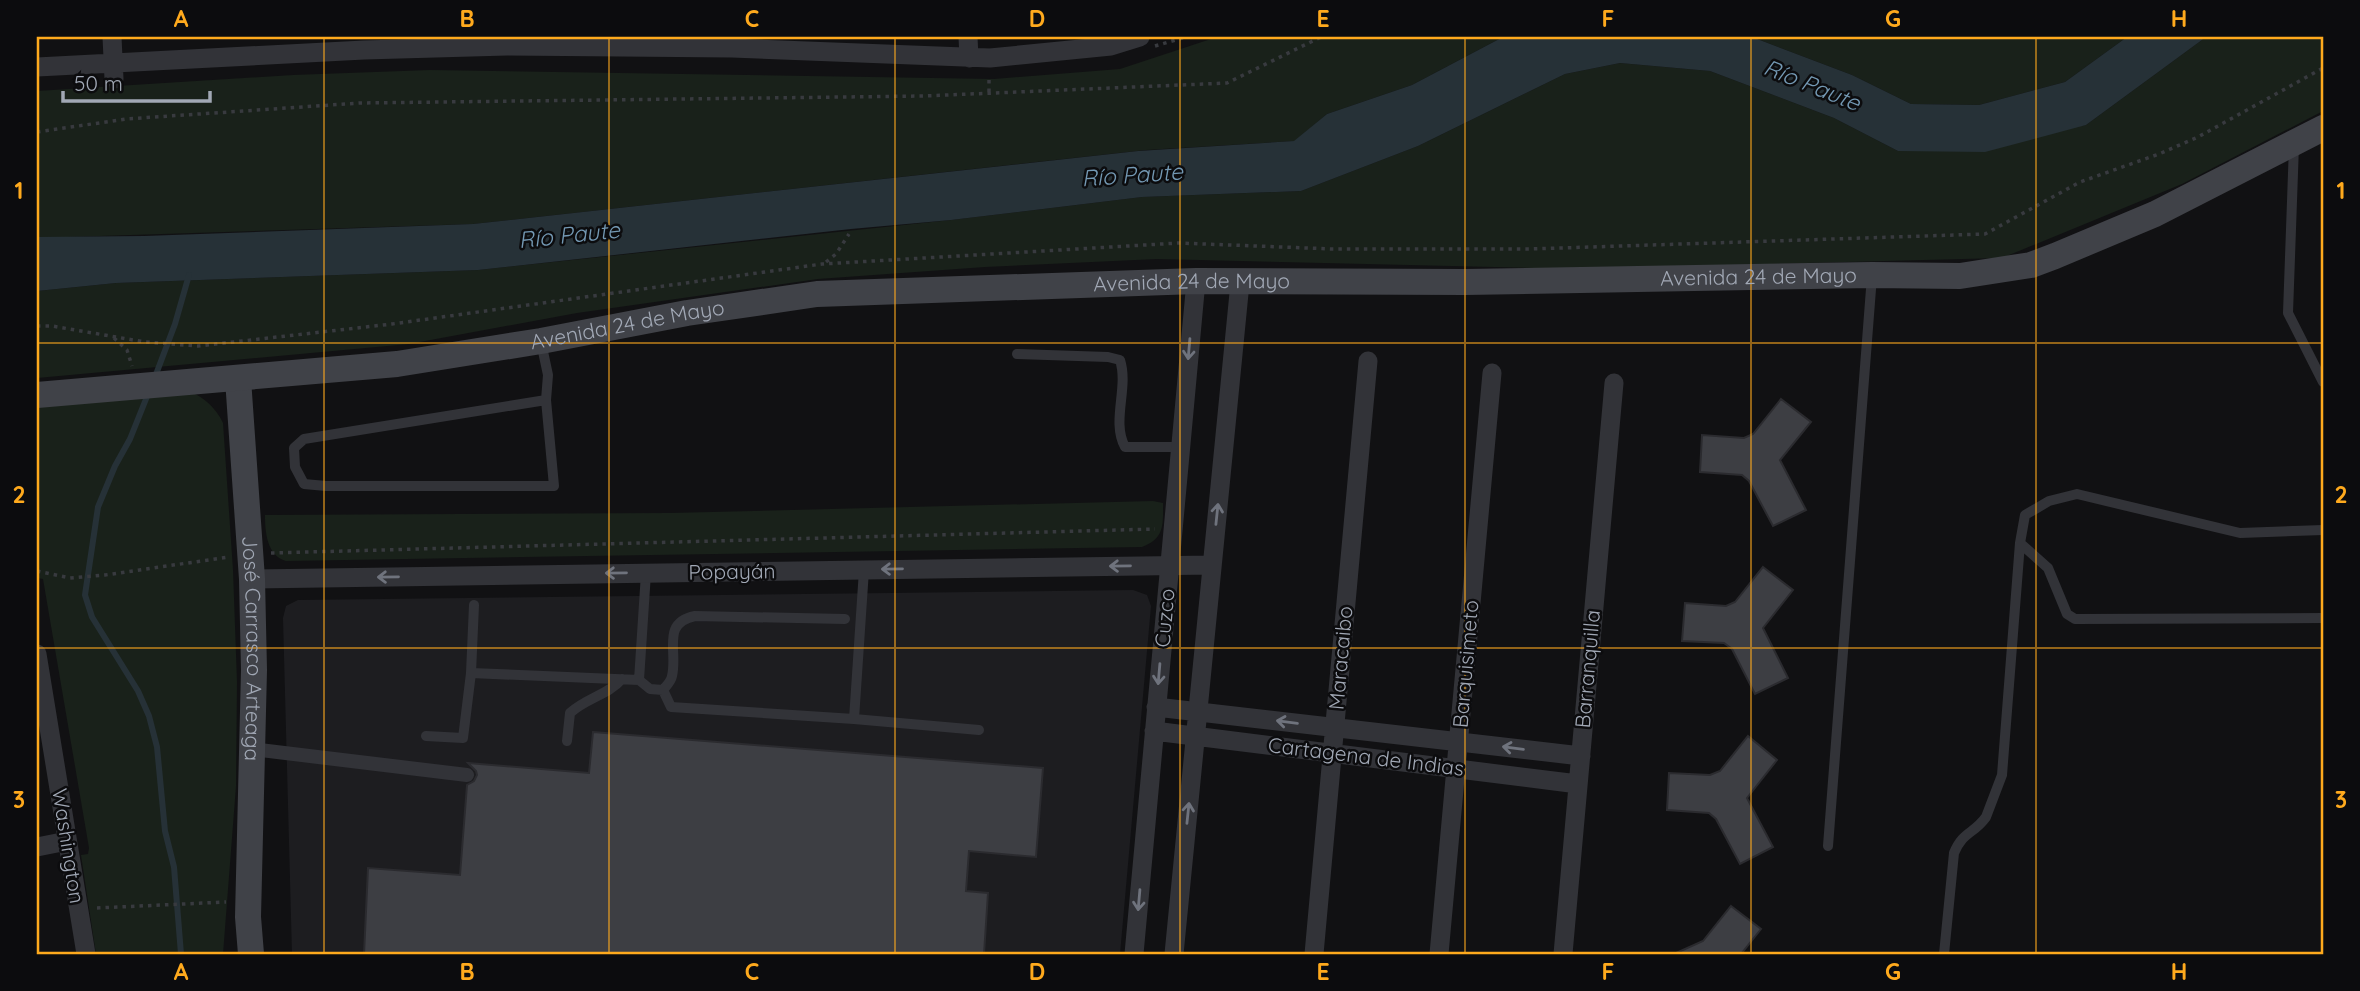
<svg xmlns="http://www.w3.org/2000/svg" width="2360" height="991" font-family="Quicksand,sans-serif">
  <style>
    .built { fill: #1d1d20 }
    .green { fill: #19211a }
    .water { fill: #263137 }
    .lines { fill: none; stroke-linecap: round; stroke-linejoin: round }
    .stream { stroke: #263137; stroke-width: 6 }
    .building { fill: #3d3e43; stroke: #2b2b2f; stroke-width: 2 }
    .path { stroke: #383a3f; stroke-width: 3.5; stroke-dasharray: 3.5 5; stroke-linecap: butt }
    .service { stroke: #323338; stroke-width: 10 }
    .pedestrian { stroke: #323338; stroke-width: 14 }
    .minor { stroke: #323338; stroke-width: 19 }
    .secondary { stroke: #404248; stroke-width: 26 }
    .oneway { stroke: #6f737d }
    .grid { fill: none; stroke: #ffaa1d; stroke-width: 2; stroke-opacity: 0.55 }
    .labels { text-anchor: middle; stroke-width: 5; stroke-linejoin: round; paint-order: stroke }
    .street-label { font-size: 21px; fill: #a1a8b5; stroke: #0c0c0e }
    .water-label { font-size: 23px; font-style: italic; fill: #7499b4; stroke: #0c0c0e }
    .neatline { fill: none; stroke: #ffaa1d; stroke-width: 2.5 }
    .grid-label { font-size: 23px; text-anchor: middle; font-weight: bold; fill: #ffaa1d }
  </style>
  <rect width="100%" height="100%" fill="#111113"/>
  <path class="built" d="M1133 590 1147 595 1151 606 1120 954H292L283 618 286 606 298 600Z"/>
  <path class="green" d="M1217 37H1503L1412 85 1327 114 1295 141 1146 150 473 224 37 238V91L293 75 430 70 994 79 1120 69Z
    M1752 37H2127L2065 82 1979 105 1911 104 1852 75Z
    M2206 37H2323V111L2182 184 2002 258 1576 269 1157 259 985 267 818 279 577 313 409 344 37 378V291L116 283 478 270 951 220 1142 197 1301 191 1418 146 1565 74 1620 63 1710 71 1834 118 1898 151 2086 125Z
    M189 391C205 398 216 408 223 423L233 570 237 682 236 786 223 954H96L81 855 88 854 89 848 43 579 37 578V399Z
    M1153 501 1163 503C1163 525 1165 538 1142 547L286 561C267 556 265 532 265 515L670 513Z"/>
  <path class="water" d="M1503 37H1752L1852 75 1911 104 1979 105 2065 82 2127 37H2206L2086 125 1985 152 1898 151 1834 118 1710 71 1620 63 1565 74 1418 146 1301 191 1142 197 951 220 851 229 478 270 116 283 37 291V237L144 236 473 224 1138 151 1294 141 1327 114 1412 85Z"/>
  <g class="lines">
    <path class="stream" d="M155 377 175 324 189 275
      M148 394 130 439 115 466 98 507 85 595 92 617 138 691 149 716 157 747 165 831 174 867 181 954"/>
  </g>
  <path class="building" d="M1781 399 1811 422 1780 460 1806 510 1773 526 1749 481 1742 475 1700 472 1702 435 1744 438 1753 434Z
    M1763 567 1793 590 1763 628 1788 678 1755 694 1732 649 1724 643 1682 641 1685 603 1726 606 1735 602Z
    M593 732 1043 768 1036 857 969 851 966 891 988 893 984 954H364L368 868 460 875 467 785 474 781 477 775 476 771 468 763 589 773Z
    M1748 736 1777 760 1747 798 1773 847 1740 864 1716 819 1709 813 1667 810 1669 773 1710 775 1720 771Z
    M1731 906 1761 929 1741 954H1674L1703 941Z"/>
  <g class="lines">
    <path class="path" d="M1155 46 1186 37
      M989 92V76
      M37 132 126 119 360 103 924 96 1227 83 1321 37
      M826 262 836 254 849 234
      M37 326H52L145 342 198 346 392 324 822 264 1179 243 1333 249H1530L1985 234 2080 182 2159 154 2198 137 2323 68
      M114 338 127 350 132 366
      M271 553 1155 529
      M37 571 70 578 105 575 229 557
      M97 908 226 902"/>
    <path class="service" d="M2294 145 2288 313 2323 382
      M541 342 548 375 546 400 554 486H326L304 484 295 467 294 448 304 439 546 400
      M1017 354 1108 357 1120 360C1129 388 1111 421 1125 447H1180
      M2020 543 2048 568 2067 614 2075 619 2323 618
      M864 570 854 719 979 730
      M646 573 639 680 650 689 663 690C666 686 671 682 672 676 678 651 661 623 695 616L845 619
      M471 673 474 605
      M663 690 671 707 854 719
      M426 736 463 738 471 673 639 680
      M567 741 570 713C586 698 608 695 622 679
      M1828 846 1872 276
      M1944 954 1954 853C1963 831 1974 834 1986 817L2002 775 2020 543 2025 515 2049 501 2077 494 2240 533 2323 530"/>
    <path class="pedestrian" d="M252 749 467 775"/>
    <path class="minor" d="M112 37 114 79
      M968 37 969 58
      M37 67 364 50 507 46 732 48 990 58 1111 46 1140 37
      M252 579 1212 565
      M37 654 86 954
      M1156 707 1581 756
      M1154 731 1578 784
      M37 847 67 841
      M1134 954 1196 281
      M1174 954 1240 283
      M1314 954 1368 361
      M1439 954 1492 373
      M1563 954 1614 383"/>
    <g class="secondary">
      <path id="s1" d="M238 379 252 579 254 670 248 917 251 954"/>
      <path id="s2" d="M37 395 397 364 541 341 687 313 817 294 1196 281 1465 282 1872 275 1960 276 2031 265 2055 256 2155 214 2323 128"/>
    </g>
  </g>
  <defs><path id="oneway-shaft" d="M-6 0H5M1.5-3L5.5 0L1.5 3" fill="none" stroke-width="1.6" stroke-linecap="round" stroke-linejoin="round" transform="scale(1.75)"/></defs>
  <g class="oneway">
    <use href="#oneway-shaft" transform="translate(1189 349) rotate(95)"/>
    <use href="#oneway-shaft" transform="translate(1217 514) rotate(-84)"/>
    <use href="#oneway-shaft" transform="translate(1120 566) rotate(179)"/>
    <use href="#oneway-shaft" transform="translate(892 569) rotate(179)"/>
    <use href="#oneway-shaft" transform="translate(616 573) rotate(179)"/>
    <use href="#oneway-shaft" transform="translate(388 577) rotate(179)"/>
    <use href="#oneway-shaft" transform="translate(1159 674) rotate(95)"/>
    <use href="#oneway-shaft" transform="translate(1287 722) rotate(-173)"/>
    <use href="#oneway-shaft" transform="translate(1513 748) rotate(-173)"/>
    <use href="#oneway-shaft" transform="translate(1188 813) rotate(-84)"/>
    <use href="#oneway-shaft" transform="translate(1139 900) rotate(95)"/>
  </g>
  <path class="grid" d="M324 37V954M609 37V954M895 37V954M1180 37V954M1465 37V954M1751 37V954M2036 37V954M37 343H2323M37 648H2323"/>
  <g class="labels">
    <g class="street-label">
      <text dy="7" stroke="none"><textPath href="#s2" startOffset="1729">Avenida 24 de Mayo</textPath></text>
      <text dy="7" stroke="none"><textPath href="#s2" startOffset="1162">Avenida 24 de Mayo</textPath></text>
      <text dy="7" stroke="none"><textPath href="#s2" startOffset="595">Avenida 24 de Mayo</textPath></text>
      <text transform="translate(732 572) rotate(-1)" y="7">Popayán</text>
      <text transform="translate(1165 618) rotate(-85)" y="7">Cuzco</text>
      <text dy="7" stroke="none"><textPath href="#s1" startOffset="270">José Carrasco Arteaga</textPath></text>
      <text transform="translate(1341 658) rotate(-85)" y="7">Maracaibo</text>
      <text transform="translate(1466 664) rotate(-85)" y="7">Barquisimeto</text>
      <text transform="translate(1588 669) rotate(-85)" y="7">Barranquilla</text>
      <text transform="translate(1366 757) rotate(7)" y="7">Cartagena de Indias</text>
      <text transform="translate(68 846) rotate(81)" y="7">Washington</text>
    </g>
    <g class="water-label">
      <text transform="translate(1812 85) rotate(22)" y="8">Río Paute</text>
      <text transform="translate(1132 175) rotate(-4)" y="8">Río Paute</text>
      <text transform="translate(569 235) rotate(-6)" y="8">Río Paute</text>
    </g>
  </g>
  <rect width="2360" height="991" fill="none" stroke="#0c0c0e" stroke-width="77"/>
  <path d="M63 91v10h147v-10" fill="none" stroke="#a1a8b5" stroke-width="3.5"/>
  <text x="74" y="91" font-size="21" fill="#a1a8b5" stroke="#0c0c0e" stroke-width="5" paint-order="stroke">50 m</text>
  <rect x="38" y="38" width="2284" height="915" class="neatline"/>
  <g class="grid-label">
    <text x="181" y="27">A</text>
    <text x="467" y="27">B</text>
    <text x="752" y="27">C</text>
    <text x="1037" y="27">D</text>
    <text x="1323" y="27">E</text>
    <text x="1608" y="27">F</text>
    <text x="1893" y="27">G</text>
    <text x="2179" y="27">H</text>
    <text x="19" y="199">1</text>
    <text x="2341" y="199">1</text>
    <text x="19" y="503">2</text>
    <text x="2341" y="503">2</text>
    <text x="19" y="808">3</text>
    <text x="2341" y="808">3</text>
    <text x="181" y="980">A</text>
    <text x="467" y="980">B</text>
    <text x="752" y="980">C</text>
    <text x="1037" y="980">D</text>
    <text x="1323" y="980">E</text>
    <text x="1608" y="980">F</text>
    <text x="1893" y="980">G</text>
    <text x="2179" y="980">H</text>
  </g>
</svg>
